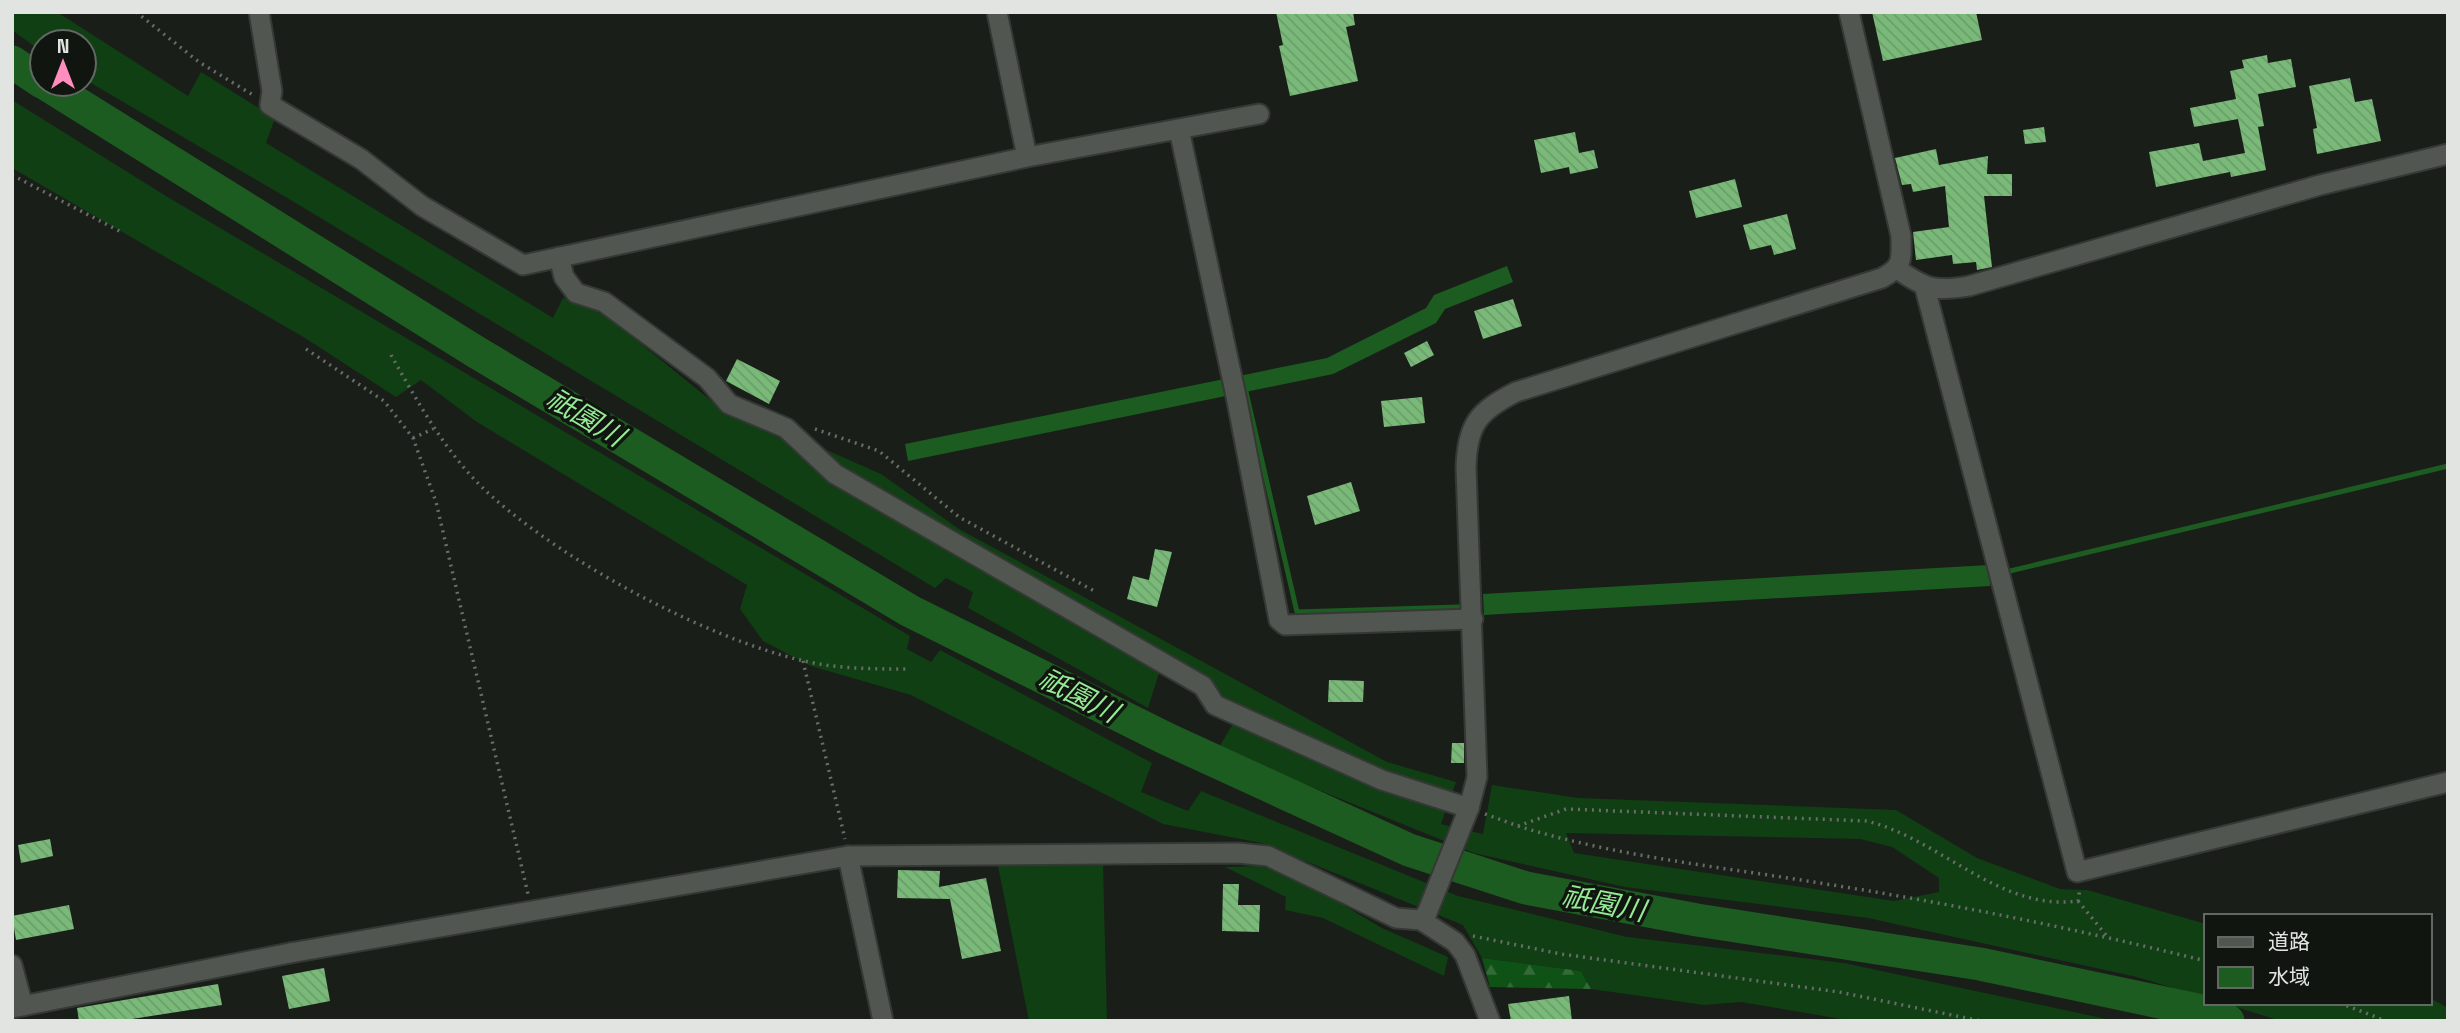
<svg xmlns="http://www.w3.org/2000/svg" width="2460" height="1033" font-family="'Space Grotesk','Noto Sans JP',sans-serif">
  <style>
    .grass { fill: #0f3f12; fill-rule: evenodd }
    .forest { fill: url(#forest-firs) }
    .water { fill: #1c5c20 }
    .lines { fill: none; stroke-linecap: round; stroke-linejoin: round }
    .stream { stroke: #1c5c20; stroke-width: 5 }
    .river { stroke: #1c5c20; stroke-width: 33 }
    .building { fill: url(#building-back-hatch) }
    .minor-casing { stroke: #353835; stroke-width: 23 }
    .tertiary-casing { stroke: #353835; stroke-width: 23 }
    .path { stroke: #696d69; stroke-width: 3.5; stroke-dasharray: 2 5; stroke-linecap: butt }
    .minor { stroke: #515650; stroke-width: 19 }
    .tertiary { stroke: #515650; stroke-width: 19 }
    .labels { text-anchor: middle; stroke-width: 7; stroke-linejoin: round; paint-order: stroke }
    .water-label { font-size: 28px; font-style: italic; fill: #95eb95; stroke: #111510 }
  </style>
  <defs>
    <pattern id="forest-firs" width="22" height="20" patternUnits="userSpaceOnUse" patternTransform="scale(1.75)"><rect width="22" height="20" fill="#0f5215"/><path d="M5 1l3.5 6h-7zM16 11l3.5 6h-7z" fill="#326b37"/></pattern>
    <pattern id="building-back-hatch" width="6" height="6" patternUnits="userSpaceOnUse" patternTransform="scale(1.75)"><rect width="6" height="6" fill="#7aba79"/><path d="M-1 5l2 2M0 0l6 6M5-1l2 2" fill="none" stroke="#6c9c6c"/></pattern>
  </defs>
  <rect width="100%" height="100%" fill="#1a1e19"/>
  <path class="grass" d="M12 12H57L188 96 201 72 275 118 266 143 553 318 563 298 597 308 714 403 780 438H799L881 474 959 529 1387 762 1456 782 1441 824 1483 834 1492 785 1578 798 1896 810 1977 858 2060 889 2087 890 2206 924V998L2137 977 1868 918 1625 887 1474 853 1218 749 1240 712 1164 657 1148 708 968 608 973 592 946 578 935 588 289 199 84 79V42H42V52L12 30ZM1566 833 1860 839 1892 847 1939 878V892L1894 901 1574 853Z
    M12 100 166 196 910 636 907 649 931 662 940 650 1152 763 1141 792 1188 811 1201 791 1458 896 1627 937 1844 963 2116 1021H1853L1741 1002 1704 1005 1591 989 1581 971 1482 958 1463 925 1261 843 1163 824 911 695 811 666 763 641 740 609 747 585 477 422 421 380 396 397 305 338 12 168Z
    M1103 865 1107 1021H1029L998 866Z
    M1261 866 1304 882 1382 928 1448 957 1444 976 1323 918 1285 910 1286 897 1225 867Z
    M2430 998 2448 1008V1021H2359L2355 1018 2352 1021H2281L2223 1003H2430Z"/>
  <path class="forest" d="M1482 958 1581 971 1591 989 1490 987Z"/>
  <path class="water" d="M1507 266 1513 282 1445 309 1436 323 1333 374 908 461 905 444 1327 358 1426 308 1434 295Z
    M1989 565 1990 586 1484 615 1483 594Z"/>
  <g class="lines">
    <path class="stream" d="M1246 392 1297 612 1459 607
      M1989 576 2448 466"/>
    <path class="river" d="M12 62 42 82
      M46 84 476 352 910 611 1167 739 1409 850 1526 888 1697 920 1980 964 2202 1011 2228 1021"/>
  </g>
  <path class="building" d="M1276 12H1353L1355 25 1346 27 1358 81 1290 96 1279 46 1283 45Z
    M1872 12H1976L1982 40 1883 61Z
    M2267 55 2268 63 2291 59 2296 87 2258 94 2264 126 2258 127 2266 170 2231 177 2230 172 2156 187 2149 152 2199 143 2203 161 2245 153 2238 119 2194 127 2190 108 2236 99 2230 71 2244 68 2242 60Z
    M2350 78 2355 102 2372 99 2381 141 2317 154 2313 129 2317 128 2309 86Z
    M2044 127 2046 142 2025 144 2023 130Z
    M1575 132 1579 153 1594 150 1598 168 1570 174 1569 167 1541 173 1534 140Z
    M1936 149 1939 165 1988 156 1987 174H2012V196H1984L1992 267 1977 270 1976 262 1953 264 1952 255 1916 260 1913 232 1949 227 1945 186 1913 192 1911 184 1902 185 1895 158Z
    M1735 179 1742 207 1696 218 1689 191Z
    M1787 214 1796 249 1774 255 1771 245 1750 250 1743 225Z
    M1513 299 1522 326 1483 339 1474 311Z
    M1427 341 1434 355 1411 367 1404 353Z
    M737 359 780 381 769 404 726 381Z
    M1422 397 1425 423 1384 427 1381 401Z
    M1351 482 1360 511 1315 525 1307 496Z
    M1155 549 1172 552 1157 607 1127 599 1133 576 1149 580Z
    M1329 680 1364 681 1363 702H1328Z
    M1452 743H1464V763H1451Z
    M50 839 53 856 21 863 18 845Z
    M898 870 940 871 939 887 986 878 1001 951 962 959 950 899 897 898Z
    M1223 884H1239L1238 905H1260L1259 932 1222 931Z
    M69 905 74 929 16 940 12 916Z
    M324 968 330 1001 289 1009 282 976Z
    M218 984 222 1005 119 1021H79L77 1008Z
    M1569 996 1572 1021H1511L1508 1004Z"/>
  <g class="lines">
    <g class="minor-casing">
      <path id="minor" d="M259 12 272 91 270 105 361 159 422 206 523 265 1027 157 1259 114
        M997 12 1027 157
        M1179 129 1237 401 1279 620 1285 625 1473 619
        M559 257 564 277 576 293 604 302 707 378 729 404 786 428 835 474 1203 686 1215 705 1382 780 1469 808
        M1897 269C1926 289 1935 292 1969 286L2320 185 2448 154
        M1925 288 2077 872 2448 782
        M848 856 883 1021
        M1421 920 1455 942 1465 955 1490 1021
        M12 965 23 1006
        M12 1008 290 953"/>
    </g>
    <g class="tertiary-casing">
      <path id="tertiary" d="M290 953 848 856 1238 853 1268 856 1396 918 1421 920 1427 913 1469 808 1477 777 1466 468C1467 425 1478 411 1516 392L1882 278C1904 266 1901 260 1901 236L1849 12"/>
    </g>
    <path class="path" d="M136 12 199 62 253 95
      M12 175 123 233
      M306 349 384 401 413 438 436 502 528 894
      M391 355C420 406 450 461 496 500 572 566 706 638 804 661 839 669 873 669 909 669
      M815 429 879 451 959 517 1096 592
      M413 438 433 429
      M803 661 845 839
      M1485 814 1518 826 1566 809 1866 821C1938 837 1999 912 2078 901L2080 888
      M1518 826C1617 857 1723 867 1826 884 1954 904 2081 930 2206 961
      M2078 901 2106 935
      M1473 936 1561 954 1839 992 1981 1021
      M2340 1003 2386 1021"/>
    <use href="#minor" class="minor"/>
    <use href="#tertiary" class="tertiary"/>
  </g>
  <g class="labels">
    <g class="water-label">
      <text transform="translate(586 417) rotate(31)" y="10">祇園川</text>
      <text transform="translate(1079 695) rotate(27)" y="10">祇園川</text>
      <text transform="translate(1604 903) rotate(11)" y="10">祇園川</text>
    </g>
  </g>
  <rect width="2460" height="1033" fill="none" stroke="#e1e4e1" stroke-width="28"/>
  <rect x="2204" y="914" width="228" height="91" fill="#111510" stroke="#646864" stroke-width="2"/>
  <rect x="2218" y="937" width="35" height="10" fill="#515650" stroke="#646864" stroke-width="2"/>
  <text x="2268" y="949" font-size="21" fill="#e1e4e1">道路</text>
  <rect x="2218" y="967" width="35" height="21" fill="#1c5c20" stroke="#646864" stroke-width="2"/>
  <text x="2268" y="984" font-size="21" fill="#e1e4e1">水域</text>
  <g transform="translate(63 63)"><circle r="33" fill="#111510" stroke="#646864" stroke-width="2"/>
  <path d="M0-5L12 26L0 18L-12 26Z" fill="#fe8ebd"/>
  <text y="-10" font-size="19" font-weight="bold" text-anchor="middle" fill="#e1e4e1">N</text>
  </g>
</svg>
